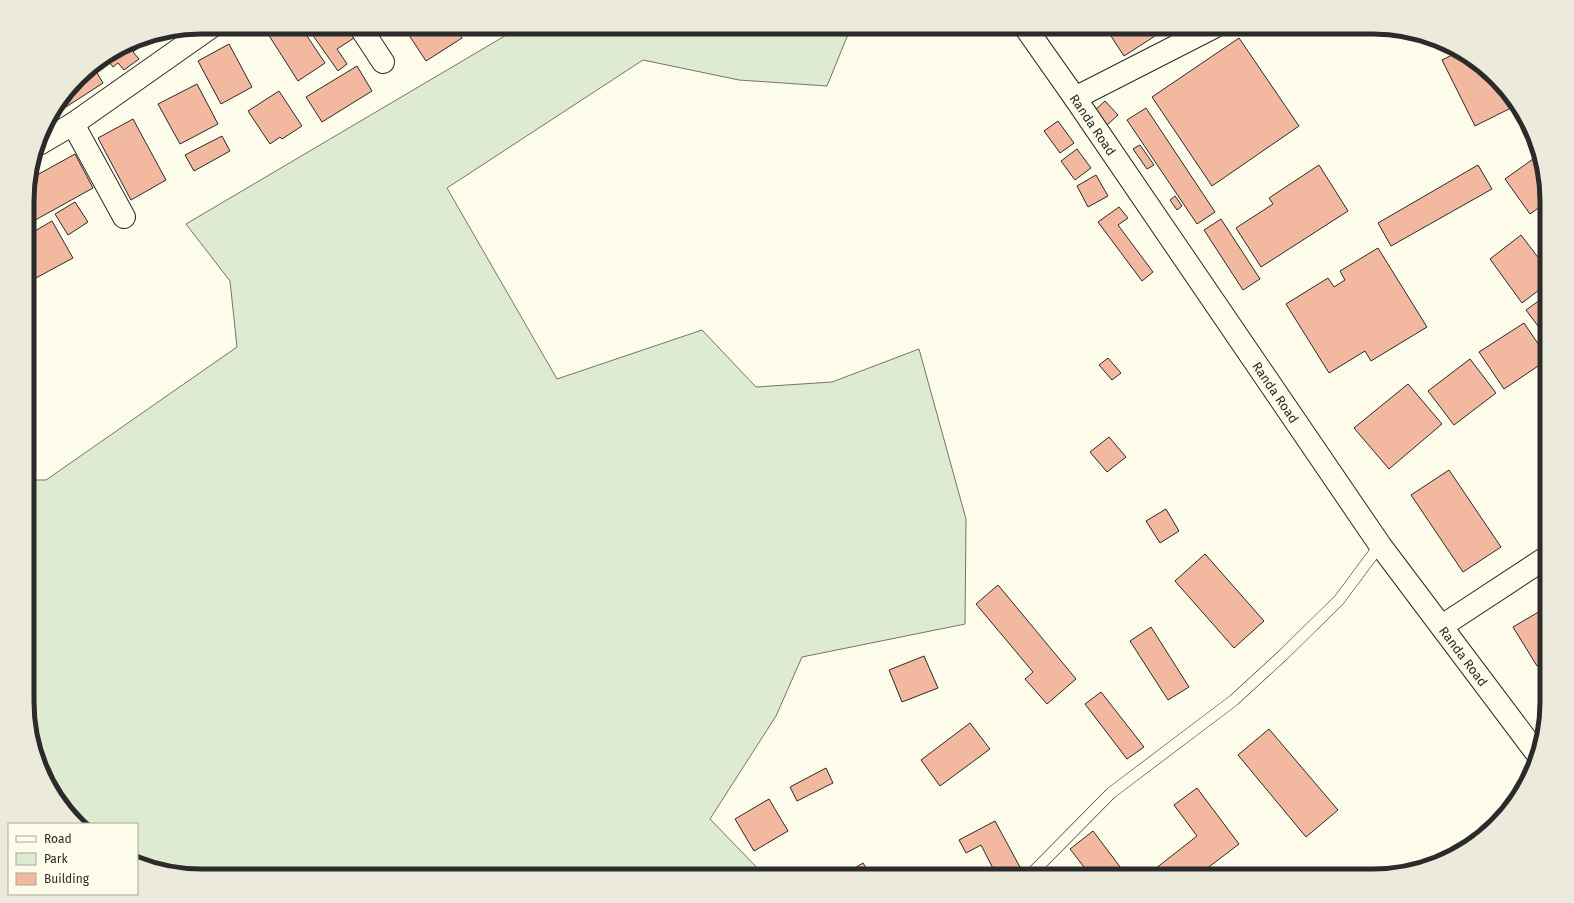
<svg xmlns="http://www.w3.org/2000/svg" width="1574" height="903" font-family="'Fira Sans',sans-serif">
  <style>
    .green { fill: #deebd1; stroke: #74746e }
    .building { fill: #f2b8a0; stroke: #2b2b2b }
    .lines { fill: none; stroke-linecap: round; stroke-linejoin: round }
    .lane-casing { stroke: #2b2b2b; stroke-width: 12 }
    .street-casing { stroke: #2b2b2b; stroke-width: 24 }
    .lane { stroke: #fdfbea; stroke-width: 11 }
    .street { stroke: #fdfbea; stroke-width: 22 }
    .labels { text-anchor: middle; stroke-width: 3; stroke-linejoin: round; paint-order: stroke }
    .street-label { font-size: 13px; fill: #2b2b2b; stroke: #fdfbea }
    .rim { fill: none; stroke: #2b2b2b; stroke-width: 5 }
  </style>
  <rect width="100%" height="100%" fill="#fdfbea"/>
  <path class="green" d="M520 27H851L827 86 739 80 643 60 447 188 557 379 702 330 756 387 832 382 919 349 966 519 965 624 802 657 776 716 710 819 765 876H201L156 870 137 862V824H83L56 799 28 724V480H46L237 347 230 281 186 224Z"/>
  <path class="building" d="M279 27H301L325 63 298 81 268 34Z
    M307 27H346L354 38 337 49 347 64 338 71Z
    M415 27H455L462 38 426 61 407 32Z
    M1105 27H1169L1124 56Z
    M166 34 157 41 154 36Z
    M1239 38 1299 126 1212 186 1152 97Z
    M141 39 144 43 133 52 139 59 124 70 118 63 113 67 106 58 135 40Z
    M229 44 252 87 221 104 198 61Z
    M1451 46 1460 50 1516 102 1517 105 1475 126 1442 60 1454 54Z
    M93 66 103 83 66 107 62 101 86 70Z
    M357 66 372 91 322 122 306 97Z
    M197 84 218 124 180 144 158 104Z
    M279 91 302 126 282 139 280 137 270 144 248 111Z
    M1105 101 1118 115 1107 125 1094 111Z
    M1146 108 1215 212 1197 224 1127 120Z
    M133 119 166 180 131 200 98 138Z
    M1058 121 1074 143 1060 153 1044 131Z
    M222 136 230 151 194 171 185 155Z
    M1140 145 1154 165 1147 169 1133 149Z
    M1077 149 1091 168 1075 180 1061 161Z
    M75 154 93 188 28 224V180Z
    M1540 154 1547 189V202L1530 214 1505 179Z
    M1319 165 1348 211 1261 267 1236 228 1273 204 1269 198Z
    M1478 165 1492 189 1391 246 1378 223Z
    M1096 175 1108 196 1088 207 1077 186Z
    M1175 196 1182 206 1177 210 1170 200Z
    M75 202 88 222 68 235 55 214Z
    M1119 207 1128 218 1118 225 1153 272 1142 281 1098 222Z
    M1221 219 1260 279 1243 290 1204 230Z
    M52 221 73 258 34 279 28 268V235Z
    M1521 235 1547 269V284L1522 303 1490 259Z
    M1378 248 1427 327 1371 361 1365 351 1329 373 1286 304 1328 278 1334 287 1345 280 1340 271Z
    M1547 295V338L1526 310Z
    M1524 323 1547 357V360L1504 389 1479 352Z
    M1108 358 1121 373 1112 380 1099 365Z
    M1470 359 1496 393 1454 425 1428 391Z
    M1408 384 1442 424 1389 469 1354 428Z
    M1547 384V400L1539 390Z
    M1109 437 1126 457 1107 472 1090 452Z
    M1449 470 1501 547 1463 572 1411 495Z
    M1166 509 1179 531 1160 543 1146 521Z
    M1205 554 1264 621 1234 648 1175 581Z
    M998 585 1076 679 1047 704 1025 679 1033 672 976 604Z
    M1547 607V660L1537 666 1513 627Z
    M1151 627 1189 687 1168 700 1130 641Z
    M924 656 938 688 902 702 889 670Z
    M1101 692 1144 747 1127 759 1085 704Z
    M970 723 990 749 940 786 921 760Z
    M1269 729 1338 810 1306 837 1238 755Z
    M826 768 833 783 797 801 790 787Z
    M1197 788 1239 844 1197 876H1146L1197 836 1174 805Z
    M769 799 788 831 754 851 735 819Z
    M995 821 1021 869 1009 876H997L981 845 966 853 959 840Z
    M1093 831 1127 876H1091L1070 849Z
    M863 863 871 876H841Z"/>
  <g class="lines">
    <g class="lane-casing">
      <path id="lane" d="M1029 876 1111 793 1234 700 1283 655 1339 600 1380 545"/>
    </g>
    <g class="street-casing">
      <g id="street">
        <path d="M360 27 383 62"/>
        <path id="s1" d="M1025 27 1075 98 1380 545 1535 751"/>
        <path d="M1075 98 1214 27"/>
        <path d="M73 124 124 217"/>
        <path d="M39 144 73 124 211 27"/>
        <path d="M1442 626 1547 557"/>
      </g>
    </g>
    <use href="#lane" class="lane"/>
    <use href="#street" class="street"/>
  </g>
  <g class="labels">
    <g class="street-label">
      <text dy="5" stroke="none"><textPath href="#s1" startOffset="119">Randa Road</textPath></text>
      <text dy="5" stroke="none"><textPath href="#s1" startOffset="443">Randa Road</textPath></text>
      <text dy="5" stroke="none"><textPath href="#s1" startOffset="767">Randa Road</textPath></text>
    </g>
  </g>
  <path d="M0 0H1574V903H0ZM201 34H1373A167 167 0 0 1 1540 201V702A167 167 0 0 1 1373 869H201A167 167 0 0 1 34 702V201A167 167 0 0 1 201 34Z" fill="#eceadb" fill-rule="evenodd"/>
  <path class="rim" d="M201 34H1373A167 167 0 0 1 1540 201V702A167 167 0 0 1 1373 869H201A167 167 0 0 1 34 702V201A167 167 0 0 1 201 34Z"/>
  <rect x="8" y="823" width="130" height="72" fill="#fdfbea" stroke="#a9a89e"/>
  <rect x="16" y="836" width="20" height="6" fill="#fdfbea" stroke="#a9a89e"/>
  <text x="44" y="843" font-size="12" fill="#2b2b2b">Road</text>
  <rect x="16" y="853" width="20" height="12" fill="#deebd1" stroke="#a9a89e"/>
  <text x="44" y="863" font-size="12" fill="#2b2b2b">Park</text>
  <rect x="16" y="873" width="20" height="12" fill="#f2b8a0" stroke="#a9a89e"/>
  <text x="44" y="883" font-size="12" fill="#2b2b2b">Building</text>
</svg>
